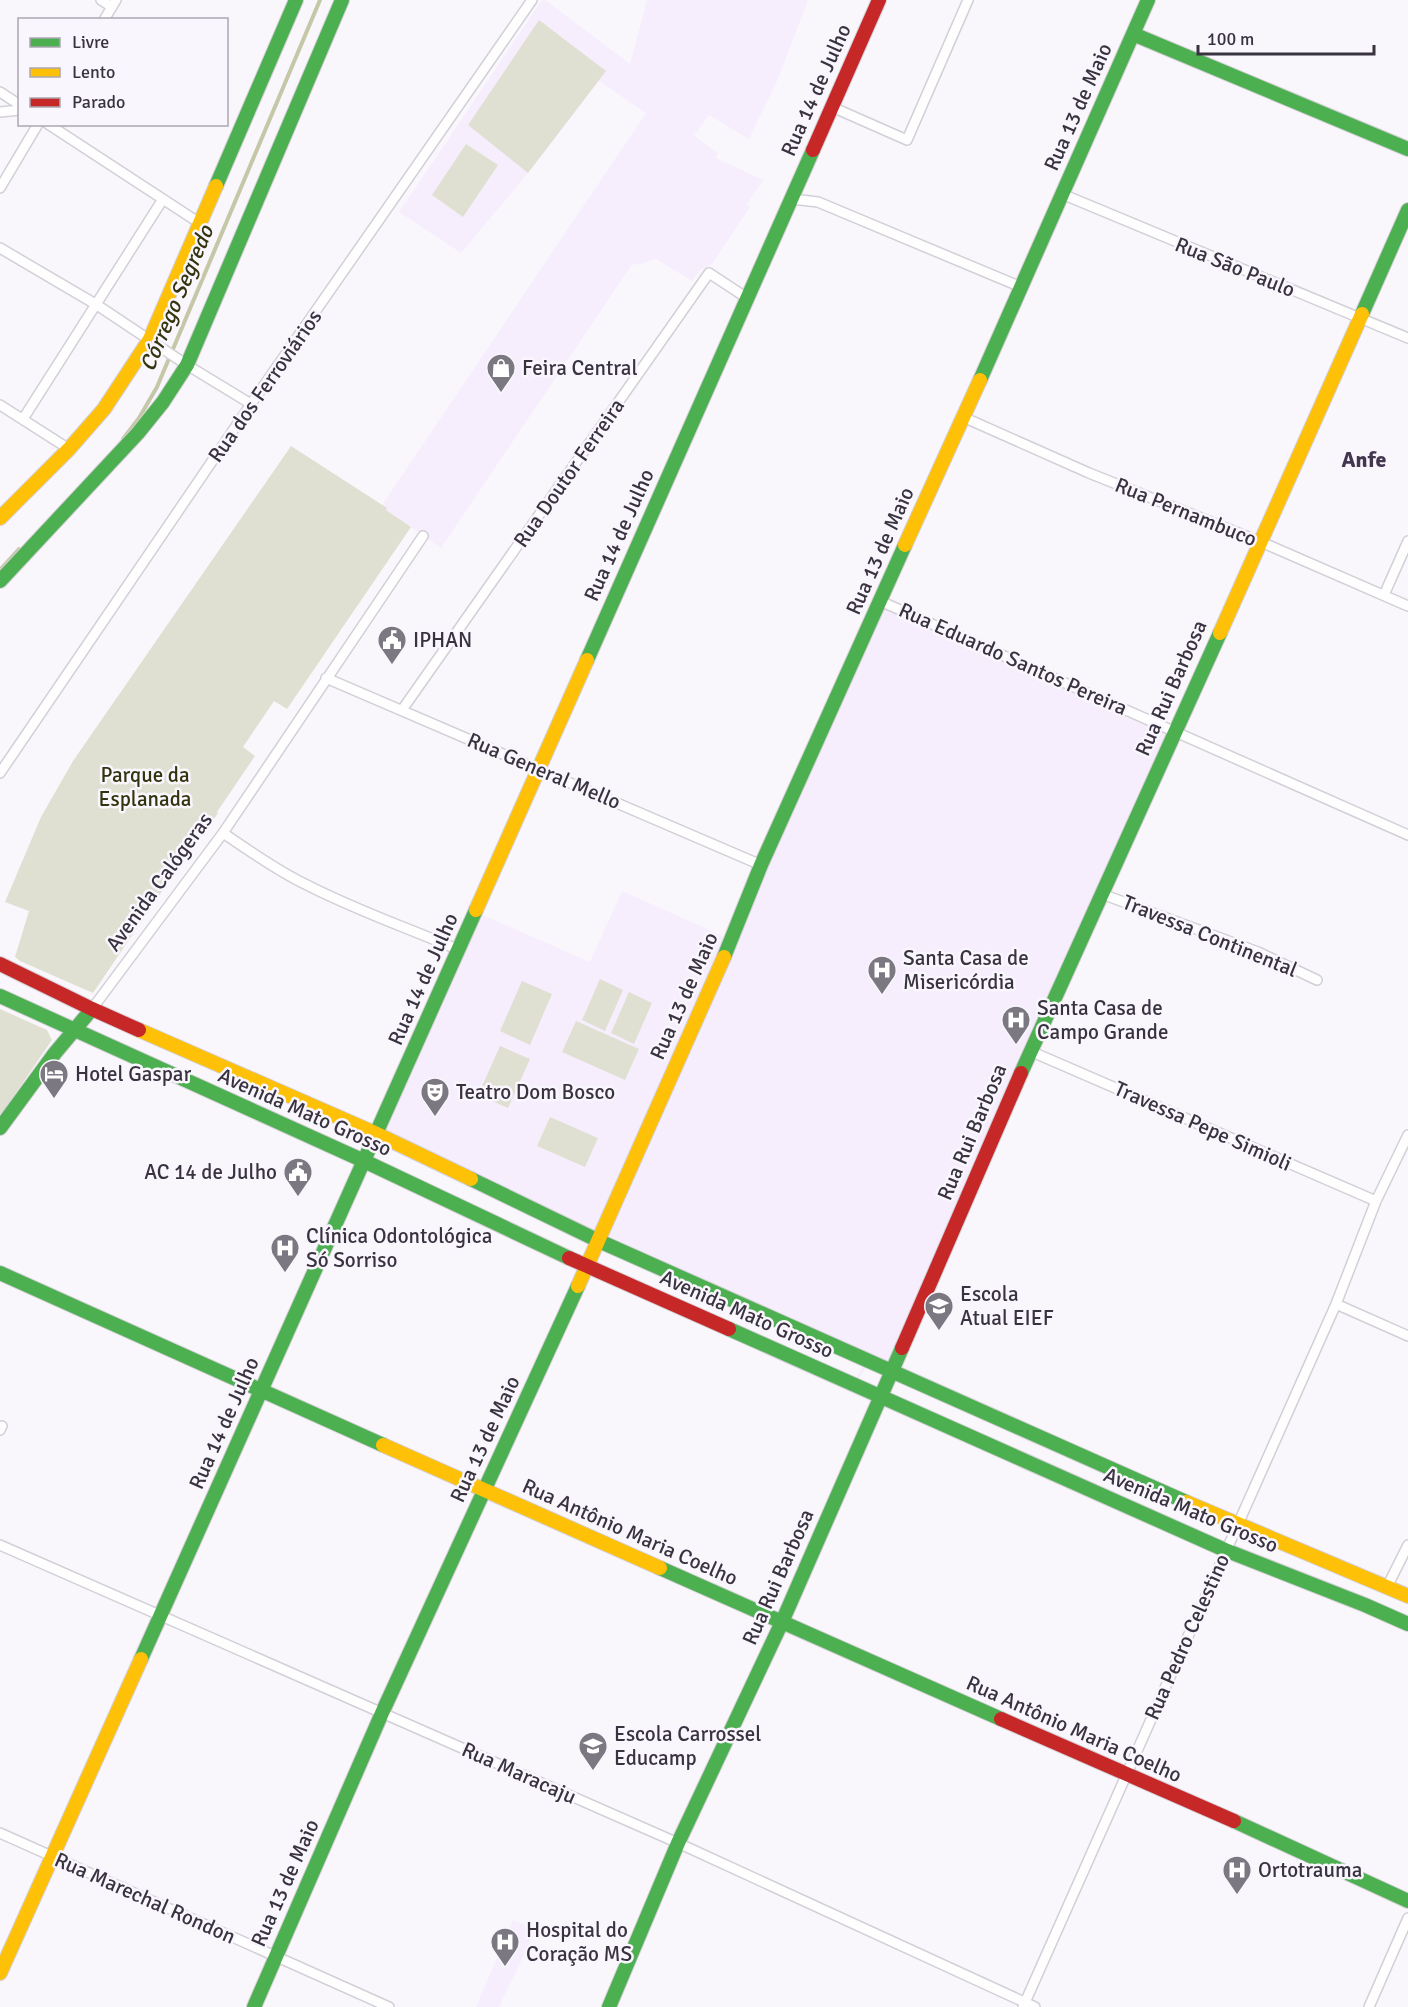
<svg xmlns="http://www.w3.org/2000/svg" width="1408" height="2007" font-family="Signika,sans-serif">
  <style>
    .built { fill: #f6eefd }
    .green { fill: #e0e0d2 }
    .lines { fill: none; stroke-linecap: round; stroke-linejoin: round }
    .stream { stroke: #c5c7a7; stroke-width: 4 }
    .street-casing { stroke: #d3cfd7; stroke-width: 12 }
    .fast-casing { stroke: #d3cfd7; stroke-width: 16 }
    .slow-casing { stroke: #d3cfd7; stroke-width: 16 }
    .jam-casing { stroke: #d3cfd7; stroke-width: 16 }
    .street { stroke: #fefeff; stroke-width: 9 }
    .fast { stroke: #4caf50; stroke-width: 14 }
    .slow { stroke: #ffc107; stroke-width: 14 }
    .jam { stroke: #c62828; stroke-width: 14 }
    .labels { text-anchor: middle; stroke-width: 5; stroke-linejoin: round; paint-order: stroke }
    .street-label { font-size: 21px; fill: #39333f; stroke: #f9f6fd }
    .poi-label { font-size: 21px; fill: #39333f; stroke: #f9f6fd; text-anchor: start }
    .park-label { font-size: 21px; fill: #32340d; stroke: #f9f6fd }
    .water-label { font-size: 22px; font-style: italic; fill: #33350e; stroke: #f9f6fd }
    .neighbourhood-label { font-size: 22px; font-weight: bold; fill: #43364f; stroke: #f9f6fd }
  </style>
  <rect width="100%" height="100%" fill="#f9f7fc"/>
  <path class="built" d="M542 0H545L630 64 647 0H808L778 79 749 139 709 115 694 136 718 153 716 158 763 180 747 204 750 207 712 264 700 270 692 281 656 259 637 265 633 263 441 548 386 510 382 505 646 113 599 81 528 173 461 253 399 212Z
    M880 601 1175 731 892 1372 870 1362 851 1390 865 1360 377 1134 476 912 590 962 622 891 732 940Z
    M513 1920 536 1930 499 2007H476Z"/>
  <path class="green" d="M539 20 606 71 528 173 468 125Z
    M466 144 498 165 463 217 432 195Z
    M291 446 387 508 386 510 411 527 287 709 274 701 243 747 255 756 217 812 218 813 202 836 200 835 93 993 20 961 15 957 29 911 5 902 41 817 73 761Z
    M600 979 623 990 605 1031 582 1020Z
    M522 981 552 994 530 1045 500 1031Z
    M629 992 652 1003 634 1044 611 1033Z
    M0 1009 47 1030 52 1040 0 1116Z
    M576 1021 639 1049 625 1080 562 1052Z
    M500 1046 530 1059 508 1108 478 1095Z
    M550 1117 598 1138 585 1167 537 1146Z"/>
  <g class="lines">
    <path class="stream" d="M123 439 139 418 157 387 320 0
      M0 570 19 549"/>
    <g class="street-casing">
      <path id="street" d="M101 0 112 7
        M104 20 116 0
        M0 92 20 105
        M832 107 907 140 968 0
        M0 112 20 110
        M48 124 201 224
        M0 188 38 124
        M1062 194 1408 338
        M792 199 818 202 1021 287
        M0 248 97 305 187 365 251 404
        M0 405 69 449
        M963 417 1089 473 1261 542 1408 606
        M23 419 163 199
        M1384 595 1408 541
        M880 601 1408 835
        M326 678 761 865
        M402 710 709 273 747 298
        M0 773 251 404 532 0
        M223 833C250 851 276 870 305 884 355 910 408 928 459 950
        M1102 894 1258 952 1317 980
        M92 1009 223 833 423 536
        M1030 1051 1376 1201
        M1336 1304 1408 1336
        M0 1430 2 1426
        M0 1545 678 1843 1035 2007
        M1387 1587 1408 1545
        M0 1833 389 2007
        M1023 2007 1336 1304 1376 1201 1408 1135
        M1369 2007 1408 1918"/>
    </g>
    <g class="fast-casing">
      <path id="fast" d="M1133 34 1408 149
        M216 186 296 0
        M1362 314 1408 210
        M980 380 1148 0
        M0 581 138 433 163 402 187 365 342 0
        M587 660 813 150
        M724 957 761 865 905 545
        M0 996 364 1161 569 1258
        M1021 1073 1220 633
        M0 1128 55 1053 92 1009
        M471 1179 599 1241 1186 1502
        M0 1273 383 1445
        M729 1329 1225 1550 1365 1605 1408 1624
        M660 1568 1001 1719
        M141 1659 476 910
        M1234 1821 1408 1901
        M254 2007 382 1713 578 1286
        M609 2007 678 1843 782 1622 902 1348"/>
    </g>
    <g class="slow-casing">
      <path id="slow" d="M0 518 69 449 104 409 150 339 216 186
        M905 545 980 380
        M1220 633 1362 314
        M476 910 587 660
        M139 1030 377 1134 471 1179
        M578 1286 724 957
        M383 1445 660 1568
        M1186 1502 1408 1596
        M0 1973 141 1659"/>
    </g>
    <g class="jam-casing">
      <path id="jam" d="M813 150 879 0
        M0 964 92 1009 139 1030
        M569 1258 729 1329
        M902 1348 1021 1073
        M1001 1719 1234 1821"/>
    </g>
    <use href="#street" class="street"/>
    <use href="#fast" class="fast"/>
    <use href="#slow" class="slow"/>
    <use href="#jam" class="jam"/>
  </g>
  <defs>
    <g id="shop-pin" transform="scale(1.5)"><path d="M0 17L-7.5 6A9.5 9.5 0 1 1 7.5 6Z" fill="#7c7881" stroke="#f9f6fd"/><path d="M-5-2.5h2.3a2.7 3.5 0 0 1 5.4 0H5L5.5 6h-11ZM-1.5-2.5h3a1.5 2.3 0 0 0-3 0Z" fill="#fff"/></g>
    <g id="civic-pin" transform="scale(1.5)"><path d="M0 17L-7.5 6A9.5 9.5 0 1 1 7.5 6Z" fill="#7c7881" stroke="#f9f6fd"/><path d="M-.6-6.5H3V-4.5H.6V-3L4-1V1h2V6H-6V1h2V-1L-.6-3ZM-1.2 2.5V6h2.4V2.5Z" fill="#fff"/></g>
    <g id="hospital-pin" transform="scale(1.5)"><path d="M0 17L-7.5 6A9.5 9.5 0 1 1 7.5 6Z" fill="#7c7881" stroke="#f9f6fd"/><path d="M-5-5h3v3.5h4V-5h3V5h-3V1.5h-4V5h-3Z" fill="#fff"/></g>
    <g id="hotel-pin" transform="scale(1.5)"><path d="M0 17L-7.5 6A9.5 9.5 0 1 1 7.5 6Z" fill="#7c7881" stroke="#f9f6fd"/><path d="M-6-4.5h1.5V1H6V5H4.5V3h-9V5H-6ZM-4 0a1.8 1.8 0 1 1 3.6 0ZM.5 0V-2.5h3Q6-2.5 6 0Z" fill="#fff"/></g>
    <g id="theatre-pin" transform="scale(1.5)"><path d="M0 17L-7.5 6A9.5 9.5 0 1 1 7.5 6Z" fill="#7c7881" stroke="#f9f6fd"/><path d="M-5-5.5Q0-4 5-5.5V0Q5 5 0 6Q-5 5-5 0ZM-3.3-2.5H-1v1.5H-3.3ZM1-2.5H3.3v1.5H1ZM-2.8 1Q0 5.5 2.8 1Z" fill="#fff"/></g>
    <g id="school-pin" transform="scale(1.5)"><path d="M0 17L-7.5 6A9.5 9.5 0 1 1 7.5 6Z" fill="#7c7881" stroke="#f9f6fd"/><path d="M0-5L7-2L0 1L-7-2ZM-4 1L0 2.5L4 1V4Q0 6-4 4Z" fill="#fff"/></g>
  </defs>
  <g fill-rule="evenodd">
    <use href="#shop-pin" x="501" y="368"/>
    <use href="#civic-pin" x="392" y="640"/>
    <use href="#hospital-pin" x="882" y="970"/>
    <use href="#hospital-pin" x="1016" y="1020"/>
    <use href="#hotel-pin" x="54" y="1074"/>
    <use href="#theatre-pin" x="435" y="1092"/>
    <use href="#civic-pin" x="298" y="1172"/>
    <use href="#hospital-pin" x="285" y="1248"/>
    <use href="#school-pin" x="939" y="1306"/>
    <use href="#school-pin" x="593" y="1746"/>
    <use href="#hospital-pin" x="1237" y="1870"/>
    <use href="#hospital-pin" x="505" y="1942"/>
  </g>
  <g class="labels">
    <g class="street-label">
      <text transform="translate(816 90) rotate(-66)" y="7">Rua 14 de Julho</text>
      <text transform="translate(1078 107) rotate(-66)" y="7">Rua 13 de Maio</text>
      <text transform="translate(1235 267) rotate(22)" y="7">Rua São Paulo</text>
      <text transform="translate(265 386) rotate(-55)" y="7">Rua dos Ferroviários</text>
      <text transform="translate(569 473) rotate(-55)" y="7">Rua Doutor Ferreira</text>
      <text transform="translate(1186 512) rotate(22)" y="7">Rua Pernambuco</text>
      <text transform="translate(619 535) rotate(-66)" y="7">Rua 14 de Julho</text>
      <text transform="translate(880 551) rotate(-66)" y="7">Rua 13 de Maio</text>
      <text transform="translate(1013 659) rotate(24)" y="7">Rua Eduardo Santos Pereira</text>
      <text transform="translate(1171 688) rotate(-66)" y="7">Rua Rui Barbosa</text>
      <text transform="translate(544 771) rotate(23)" y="7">Rua General Mello</text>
      <text transform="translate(159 882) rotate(-54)" y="7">Avenida Calógeras</text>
      <text transform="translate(1210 936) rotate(22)" y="7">Travessa Continental</text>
      <text transform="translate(423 979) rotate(-66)" y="7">Rua 14 de Julho</text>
      <text transform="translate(684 996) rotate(-66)" y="7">Rua 13 de Maio</text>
      <text transform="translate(305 1112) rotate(24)" y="7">Avenida Mato Grosso</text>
      <text transform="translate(1203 1126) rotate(24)" y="7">Travessa Pepe Simioli</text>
      <text transform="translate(972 1132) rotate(-67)" y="7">Rua Rui Barbosa</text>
      <text transform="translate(747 1314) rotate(24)" y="7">Avenida Mato Grosso</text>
      <text transform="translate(224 1423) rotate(-66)" y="7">Rua 14 de Julho</text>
      <text transform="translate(485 1439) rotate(-65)" y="7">Rua 13 de Maio</text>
      <text transform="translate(1191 1510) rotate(23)" y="7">Avenida Mato Grosso</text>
      <text transform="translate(630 1532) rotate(24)" y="7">Rua Antônio Maria Coelho</text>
      <text transform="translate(778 1577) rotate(-66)" y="7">Rua Rui Barbosa</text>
      <text transform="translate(1187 1637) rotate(-66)" y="7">Rua Pedro Celestino</text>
      <text transform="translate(1074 1729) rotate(24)" y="7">Rua Antônio Maria Coelho</text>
      <text transform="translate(519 1773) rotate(24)" y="7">Rua Maracaju</text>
      <text transform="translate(285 1883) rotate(-66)" y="7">Rua 13 de Maio</text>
      <text transform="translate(145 1898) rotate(24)" y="7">Rua Marechal Rondon</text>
    </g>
    <g class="poi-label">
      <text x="522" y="375">Feira Central</text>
      <text x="413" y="647">IPHAN</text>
      <text x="903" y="965">Santa Casa de<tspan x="903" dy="24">Misericórdia</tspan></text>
      <text x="1037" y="1015">Santa Casa de<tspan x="1037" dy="24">Campo Grande</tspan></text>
      <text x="75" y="1081">Hotel Gaspar</text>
      <text x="456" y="1099">Teatro Dom Bosco</text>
      <text x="277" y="1179" text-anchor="end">AC 14 de Julho</text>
      <text x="306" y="1243">Clínica Odontológica<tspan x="306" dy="24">Só Sorriso</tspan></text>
      <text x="960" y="1301">Escola<tspan x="960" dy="24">Atual EIEF</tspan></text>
      <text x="614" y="1741">Escola Carrossel<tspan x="614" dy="24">Educamp</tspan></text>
      <text x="1258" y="1877">Ortotrauma</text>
      <text x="526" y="1937">Hospital do<tspan x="526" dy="24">Coração MS</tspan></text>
    </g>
    <g class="park-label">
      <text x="145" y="782">Parque da<tspan x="145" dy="24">Esplanada</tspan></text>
    </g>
    <g class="water-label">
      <text transform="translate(176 298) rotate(-67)" y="8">Córrego Segredo</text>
    </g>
    <g class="neighbourhood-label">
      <text x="1364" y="467">Anfe</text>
    </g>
  </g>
  <rect x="18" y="18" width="210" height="108" fill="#f9f6fd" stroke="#aca8b1" stroke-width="1.5"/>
  <rect x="30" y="38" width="30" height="9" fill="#4caf50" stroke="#aca8b1" stroke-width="1.5"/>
  <text x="72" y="48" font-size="18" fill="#39333f">Livre</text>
  <rect x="30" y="68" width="30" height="9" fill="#ffc107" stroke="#aca8b1" stroke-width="1.5"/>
  <text x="72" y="78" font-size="18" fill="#39333f">Lento</text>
  <rect x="30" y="98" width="30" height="9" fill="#c62828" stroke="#aca8b1" stroke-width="1.5"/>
  <text x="72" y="108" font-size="18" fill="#39333f">Parado</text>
  <path d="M1198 45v9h176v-9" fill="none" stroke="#39333f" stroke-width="3"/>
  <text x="1207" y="45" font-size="18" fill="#39333f" stroke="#f9f6fd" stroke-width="4.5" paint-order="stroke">100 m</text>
</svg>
